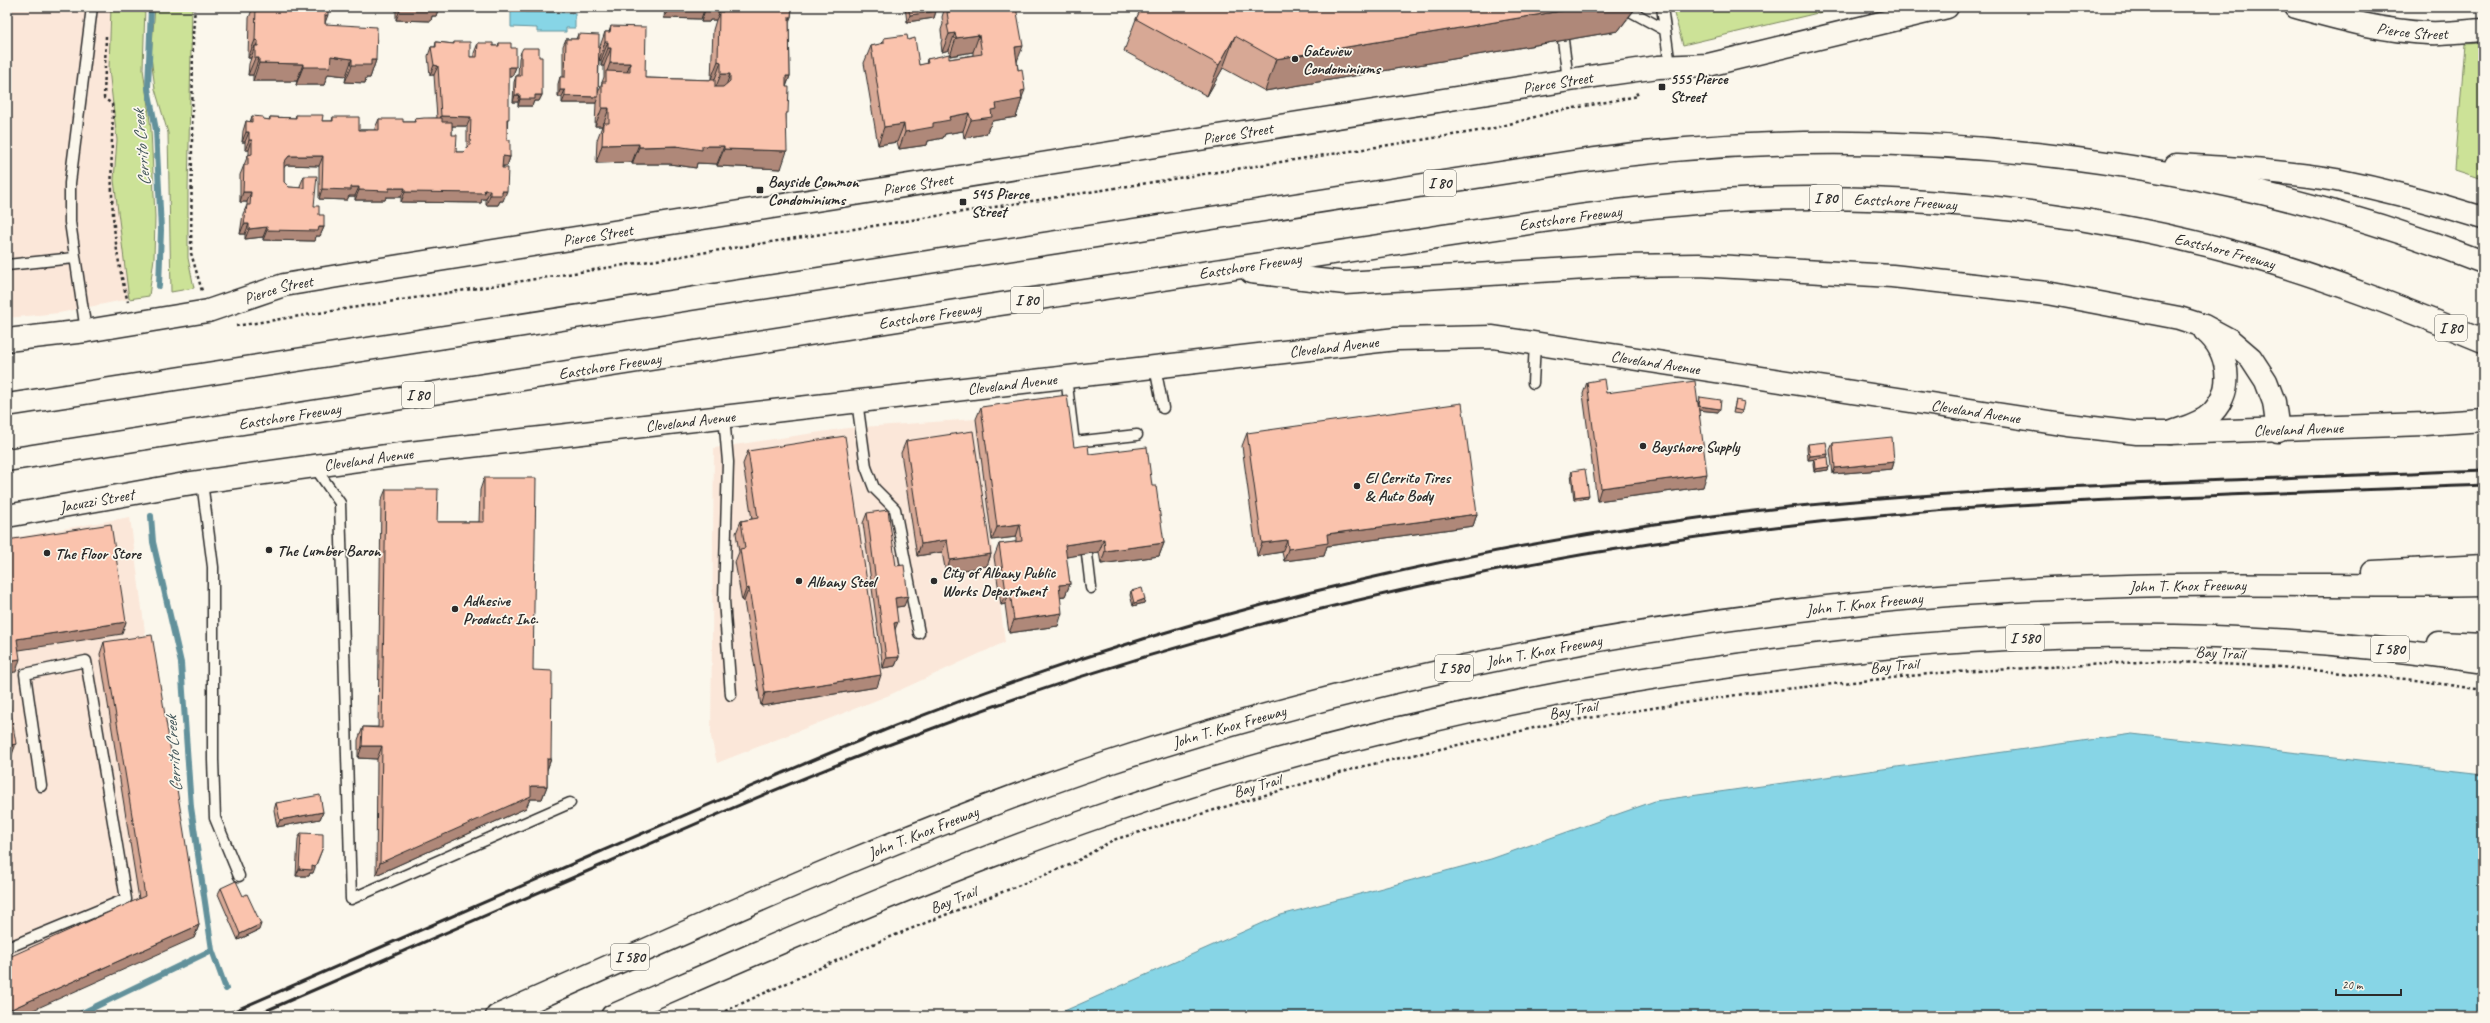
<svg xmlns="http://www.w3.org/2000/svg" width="2490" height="1023" font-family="Caveat,sans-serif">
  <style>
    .built { fill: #fbe7d9 }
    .green { fill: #cce297; stroke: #7c8661 }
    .water { fill: #87d5e6; stroke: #62919b }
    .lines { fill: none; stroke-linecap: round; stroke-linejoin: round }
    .stream { stroke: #62919b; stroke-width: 6 }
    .service-casing { stroke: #2b2b2b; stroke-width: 13 }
    .tertiary-casing { stroke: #2b2b2b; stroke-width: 25 }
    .motorway-casing { stroke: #2b2b2b; stroke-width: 25 }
    .path { stroke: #2b2b2b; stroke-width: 2.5; stroke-dasharray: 3 3; stroke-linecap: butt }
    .service { stroke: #fbf7ec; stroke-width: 10 }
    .tertiary { stroke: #fbf7ec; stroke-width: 22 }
    .motorway { stroke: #fbf7ec; stroke-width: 22 }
    .rail { stroke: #2b2b2b; stroke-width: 3 }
    .wall { fill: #d7a895; stroke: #2b2b2b; fill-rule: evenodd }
    .shaded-wall { fill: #af8879; stroke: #2b2b2b }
    .building { fill: #fac3ad; stroke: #2b2b2b }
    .poi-dot { fill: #2b2b2b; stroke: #fbf7ec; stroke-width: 1.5 }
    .labels { text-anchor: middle; stroke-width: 3.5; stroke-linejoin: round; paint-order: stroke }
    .shield { fill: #fbf7ec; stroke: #696865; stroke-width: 1 }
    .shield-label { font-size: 15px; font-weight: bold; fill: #2b2b2b }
    .street-label { font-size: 16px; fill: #2b2b2b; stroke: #fbf7ec }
    .poi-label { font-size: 16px; font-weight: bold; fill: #2b2b2b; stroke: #fbf7ec; text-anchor: start }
    .water-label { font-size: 17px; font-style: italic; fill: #42565a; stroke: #fbf7ec }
  </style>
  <rect width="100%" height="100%" fill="#fbf7ec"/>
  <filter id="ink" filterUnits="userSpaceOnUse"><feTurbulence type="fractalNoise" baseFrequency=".025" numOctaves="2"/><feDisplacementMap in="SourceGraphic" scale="8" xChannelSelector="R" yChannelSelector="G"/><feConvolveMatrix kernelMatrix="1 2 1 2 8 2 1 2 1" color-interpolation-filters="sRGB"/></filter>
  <g filter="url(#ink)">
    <path class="built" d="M7 7H111L109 69 117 140 114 180 129 299 59 313 7 318Z
      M976 419 1005 642 887 696 717 763 711 737 714 448 848 428Z
      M130 517 147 647 194 938 7 1016V539Z"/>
    <path class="green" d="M111 7H145L143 69 151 129 155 217 154 258 149 296 129 299 114 180 117 140 109 69Z
      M155 7H192L188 190V258L194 288 171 292 168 133 155 89 151 56Z
      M1672 7H1843L1683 45Z
      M2483 43V179L2455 170 2465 44Z"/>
    <path class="water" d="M511 7H524L525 12 575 13V28H566V32H537V28L511 27Z
      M2132 734 2483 774V1016H1053L1281 915 1491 859 1655 801Z"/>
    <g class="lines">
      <path class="stream" d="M151 7 148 88 156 130 161 230 159 286
        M151 516 153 542 181 663 191 807 212 950 226 989
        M76 1016 212 950"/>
      <g class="service-casing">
        <path id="service" d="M1662 7 1670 66
          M1632 12 1665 30
          M1563 40 1568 80
          M7 265 74 258
          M86 331 70 222V183L92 7
          M1155 367 1163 408
          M1066 377 1076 459
          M1533 383 1535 342
          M857 401 866 467 874 488 895 509 919 633
          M724 416 728 462 724 600 731 695
          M1074 442 1137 435
          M314 466 340 503 351 899 570 803
          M202 482 213 567V760L215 818 239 876
          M1087 554 1091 588
          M7 948 126 899 86 661 25 674 41 786"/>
      </g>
      <g class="tertiary-casing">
        <g id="tertiary">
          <path id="s1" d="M2296 7C2340 19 2382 31 2428 33 2446 34 2465 31 2483 30"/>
          <path id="s2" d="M7 340 86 331 208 311 284 285 350 274 1595 76 1658 67 1708 65 1947 7"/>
          <path id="s3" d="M7 516 185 484 401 454 1396 339 1493 337 2068 425 2137 433H2170L2425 424 2483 420"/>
        </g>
      </g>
      <g class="motorway-casing">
        <g id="motorway">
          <path d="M2176 165C2229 168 2283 171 2336 180 2386 190 2435 203 2483 218"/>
          <path d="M1251 272 1345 283 1618 266 1699 265 1892 276 2047 293 2179 318 2204 326 2230 340 2251 358 2266 381 2274 402 2278 431"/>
          <path d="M7 405 1579 161C1880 118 2200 152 2483 262"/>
          <path d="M2170 433C2183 428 2201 424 2212 413 2235 389 2229 351 2205 331"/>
          <path id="s4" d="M7 460C336 408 665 357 994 305 1139 282 1285 260 1431 238 1560 218 1689 197 1820 198 1963 199 2108 217 2245 255 2327 278 2405 309 2483 341"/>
          <path d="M2373 572 2483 566"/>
          <path d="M2439 643 2483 645"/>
          <path id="s5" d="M497 1016C699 927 899 833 1108 763 1350 683 1600 631 1854 604 1960 592 2067 587 2173 585 2276 583 2380 587 2483 585"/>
          <path d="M612 1016C775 945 937 872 1106 814 1310 743 1524 694 1738 665 1990 630 2231 623 2483 662"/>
        </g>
      </g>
      <path class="path" d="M195 7 193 34 191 253 202 291
        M106 36 104 98 112 104 113 113C110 177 110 239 128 302
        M2483 103V122
        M236 326 1491 129 1553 112 1638 96 1636 92
        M714 1016 873 944 1072 864 1113 840 1360 767 1556 723 1756 692 1939 673 2158 661 2281 667 2415 680 2483 690"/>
      <use href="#service" class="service"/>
      <use href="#tertiary" class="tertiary"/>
      <use href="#motorway" class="motorway"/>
      <path class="rail" d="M223 1016C349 961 476 906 602 851 699 809 797 766 895 726 1045 667 1200 618 1357 581 1502 547 1650 521 1799 506 2026 484 2255 480 2483 470
        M254 1016C368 966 482 917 595 868 698 823 801 777 907 738 1055 681 1208 635 1363 599 1533 559 1705 532 1879 516 2080 497 2282 494 2483 485"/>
    </g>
    <path class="wall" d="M253 7H328L325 24 376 60 370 78H366L365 83 345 82 346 76 328 74 324 85H296L297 81H253V75H248L249 64 251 58H248L249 18Z
      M396 7H439L436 16H432L431 21 396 20Z
      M665 7H792L791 17 789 22 790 76 786 87V119L781 169 717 166V164L697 163 696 168 670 164H632V162L596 163 597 140 602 126H595L596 103H562V97H558V84L560 77H563V46L566 39H576L578 34 599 49 605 32H609L611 26 645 78 715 80V79H711L713 30 716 20H710L709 22H701V19L664 18ZM599 60H601V66H604V77L598 93Z
      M905 7H935L936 11 934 18 907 22Z
      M945 7H1016L1017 62 1022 99 1016 117 992 121 990 126 989 127 986 134 964 138 963 131 945 134 943 138 928 141 927 145 899 149 897 142 878 145 864 63 871 46 882 44 884 38 908 40 919 65 926 64 927 59H949L973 55V52L950 56 949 50 942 52 941 43 942 39 941 30 943 24 942 17Z
      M1142 7H1642L1640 10 1636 8 1618 31 1265 91 1223 68 1207 96 1124 51 1136 19Z
      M436 42 454 44V42L470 57H474V53L478 43 493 46H498L499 43 511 48 516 67 512 77 509 76 507 140 510 157 507 166H503V201H500L498 205H486V199H482L481 203 401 202V197H386L385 200H355V196H349L347 200 319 199V166L286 165 284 167V182L289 187 300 188V186L304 176 314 206 319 215 324 227 320 236H316L315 241 263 240V237L245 239V234H240L243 214 247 205V202H240V175L248 155H249V150H245V142H242L243 131 246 121 250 122 252 116 263 119 269 120 270 117 295 118 296 115 322 121H332L333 117 359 130H375V128L379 119 403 122H414L415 119 437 118 434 75H430L428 56 431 47H435ZM452 126H467V149L464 152H456L452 135Z
      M521 52 539 57 542 95 539 101H534L532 106H518V102H513L514 82 516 76H518L519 58Z
      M1587 382 1606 393 1698 406 1700 397 1718 412 1699 410 1703 487 1597 501 1583 394Z
      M1736 400 1742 411 1741 414 1733 413Z
      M981 407 1089 454 1152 486 1164 543 1159 556 1101 564 1099 552 1066 557 1070 584 1065 596 1060 597 1058 626 1009 633 1005 604 1001 605 994 557 999 544 1016 542V537L992 540 976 419Z
      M1247 433 1477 514 1473 526 1327 546 1324 556 1284 561 1282 552 1257 556 1242 446Z
      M906 441 991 554 987 566 946 573 942 552 917 556 901 453Z
      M1833 443 1894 462 1892 469 1833 474 1830 450Z
      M1808 444 1828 454 1827 457 1829 467 1828 470 1814 472 1813 463 1814 459H1819L1808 460 1807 447Z
      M748 451 877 687 761 706 744 601H742L735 562 739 552 736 533 741 521 752 519 743 464Z
      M1572 471 1588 498 1574 500 1571 474Z
      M484 478 533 670 551 759 547 770V786L542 799H530L526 808 376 875 377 759 358 758V740L363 727H378L381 501 386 489 437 522H479L480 490Z
      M867 513 896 566 904 606 896 607 895 630 899 657 895 666 883 668 863 523Z
      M1131 591 1145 599 1144 603 1133 606 1130 595Z
      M104 642 199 925 194 938 139 899 100 654Z
      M276 803 323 812 320 819 277 827 274 810Z
      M301 833 313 873H310L309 876H296L298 839Z
      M221 888 259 930 238 940 218 894Z"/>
    <path class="shaded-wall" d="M401 7H439L436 16H432L431 21 396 20Z
      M669 7H705L701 19 664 18Z
      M706 7H722L716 20H710L709 22H701Z
      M1584 7H1636L1618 31 1265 91 1276 59Z
      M936 11 934 18 907 22 910 15Z
      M325 15H328L321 33Z
      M955 33 949 50 942 52 949 34Z
      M979 35 973 52 950 56 956 38Z
      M1235 36 1223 68 1207 96 1219 65Z
      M255 40 258 41 255 49V46L251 58H248Z
      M605 42H608L601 60H599Z
      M1023 46 1016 64 1015 47Z
      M608 48H611L604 66H601Z
      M331 56 352 59 346 76 328 74 324 85H296L303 67Z
      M255 58H259L253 75H248Z
      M371 60H376L370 78H366L365 83 345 82 352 65Z
      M718 61 721 62 715 79H711Z
      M259 63 303 64 297 81H253Z
      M610 63H630L624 81 606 74Z
      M434 65 438 66 434 75H430Z
      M509 67H516L512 77 506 76Z
      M721 74H730L724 92H714Z
      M786 76H790L783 94Z
      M560 90H565L562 97H558Z
      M1025 90 1021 100 1022 99 1016 117 992 121 990 126 989 127 986 134 964 138 971 120 991 110 996 104 1021 91Z
      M515 95H520L518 102H513Z
      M535 95H542L539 101H534L532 106H518L520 99Z
      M565 96 598 97 596 103H562Z
      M602 108H609L603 126V123L602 126H595Z
      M969 113 963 131 945 134 943 138 928 141 927 145 899 149 905 132 933 123 949 117Z
      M441 116 471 117 467 126H437Z
      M904 124 897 142 878 145 884 127Z
      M246 132H249L245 142H242Z
      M249 140H252L249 150H245Z
      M639 144 632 162 596 163 602 145Z
      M702 146H724L717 164 697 163 696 168 670 164H632L639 147Z
      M724 149 787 151 781 169 717 166Z
      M289 156H323L319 166 286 165 281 172 284 162Z
      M503 156 510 157 507 166H499Z
      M351 187H359L355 196H349L347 200 319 199 322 189Z
      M389 188H405L401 197H386L385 200H355L359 190Z
      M484 190H490L486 199H482L481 203 401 202 405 192Z
      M502 191H507L503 201H500L498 205H486L490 195Z
      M243 192H251L247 202H240Z
      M244 224H249L245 234H240Z
      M267 227 263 237 245 239 249 229Z
      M324 227 320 236H316L315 241 263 240 267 230Z
      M1699 406 1720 409 1718 412 1697 410Z
      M1828 454 1827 458 1808 460 1810 456Z
      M1894 462 1892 469 1833 474 1835 468Z
      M1829 467 1828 470 1814 472 1815 469Z
      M1707 474 1703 487 1597 501 1601 488Z
      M1589 495 1588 498 1574 500 1575 497Z
      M1477 514 1473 526 1327 546 1324 556 1284 561 1288 549 1327 534Z
      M1020 524 1016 537 992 540 997 527Z
      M1104 539 1099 552 1060 558 1065 545Z
      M947 540 942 552 917 556 921 544Z
      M1287 540 1282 552 1257 556 1262 543Z
      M1164 543 1159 556 1101 564 1105 551Z
      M991 554 987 566 946 573 950 560Z
      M1070 584 1065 596 1054 597 1059 585Z
      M749 588 744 601H742L746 589Z
      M1006 592H1010L1005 604 1001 605Z
      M908 596 904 606 891 608 895 598Z
      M1145 599 1144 603 1133 606 1134 603Z
      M1062 613 1058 626 1009 633 1014 620Z
      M126 622 122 634 13 651 17 639Z
      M898 622 894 632V623Z
      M899 657 895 666 883 668 886 658Z
      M20 659 16 672 7 673V661Z
      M881 675 877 687 761 706 765 693Z
      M16 744 11 757 7 758V746Z
      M362 746H382L377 759 358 758Z
      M547 759H551L546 772Z
      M531 786H547L542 799H530L526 808 376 875 380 863Z
      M323 812 320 819 277 827 280 820Z
      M323 847 313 873H310L309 876H296L299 869 312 866Z
      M261 924 259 930 238 940 240 934Z
      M199 925 194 938 20 1016H7V1011Z"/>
    <path class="building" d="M256 7H328V15H325V24L377 27 376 60H371V65H352V59L331 56 330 67H303V64L259 63V58H255V46H258V41L255 40Z
      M723 7H792L791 17H789L790 76H786V87H789L788 113H786L787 151 724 149V146H702V150L676 146 639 147V144L602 145 603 123H609V108H602V82H606V71L630 72V63H610L611 48H608V42H605V32H610L611 26 646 27 645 78 715 80V87H723L730 81V74H721V62L718 61 719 12H723Z
      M908 7H935L936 11 910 15Z
      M949 7H1016L1023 46 1015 47 1018 70 1022 69 1025 90 1021 91 1022 99 996 104 997 109 991 110 992 117 971 120 969 113 949 117 950 120 933 123V127L905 132 904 124 884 127 871 46 884 43V38L907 35 908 40 915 38 919 65 928 63 927 59 941 56 949 54V59L982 54 979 35 956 38 955 33 949 34 947 25H949L947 12H950Z
      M1142 7H1584L1276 59 1235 36 1219 65 1136 19Z
      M578 34 599 35 598 97 565 96V90H560V77H565L566 39H578Z
      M436 42 454 44V42H470V57H477L478 43H493V46H499V43H511V48H516V67H509V119H507V140H510V157L503 156 502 168H508L507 191H502V195H490V190H484L485 193 405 192V188H389V191L359 190V187H351V190L322 189 323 156H289L284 162V182L289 187 304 188V176H317L314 206H319V215H324V227H319L318 231 267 230V227L249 229V224H244L247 205H250L251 192H243L244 165H248V155L252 154V140H249V132H246V121L252 122V116L263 117V119L270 120V117L296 118V115H323L322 121H333V117H359V130H379V119H403V122H415V119L424 118H442V122H452V135H457L456 152H464L470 146 471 117 441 116 438 66 434 65 431 47H436Z
      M523 48H539V57H542V95H535V99H520V95H515L516 76H521V52Z
      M1604 379 1606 393 1695 381 1707 474 1601 488 1587 382Z
      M1067 395 1074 447 1088 445 1089 454 1147 447 1152 486H1156L1164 543 1105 551 1104 539 1065 545 1070 584 1059 585 1062 613 1014 620 1010 592H1006L999 544 1022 541 1020 524 997 527 981 407Z
      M1700 397 1721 400 1720 409 1699 406Z
      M1736 400 1744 402 1742 411 1734 409Z
      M1462 403 1477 514 1327 534 1328 543 1288 549 1287 540 1262 543 1247 433Z
      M973 431 991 554 950 560 947 540 921 544 906 441Z
      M845 436 881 675 765 693 749 588 746 589 740 549 745 548 741 521 758 518 748 451Z
      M1892 437 1894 462 1835 468 1833 443Z
      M1826 442 1828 454 1810 456 1808 444Z
      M1828 457 1829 467 1815 469 1814 459Z
      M1585 469 1589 495 1575 497 1572 471Z
      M484 478H536L533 670 552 671 551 759H547V786H531V796L380 863 382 746H362L363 727 382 728 386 489H438L437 522H484Z
      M888 510 896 566 904 565 908 596 895 598 898 622 894 623 899 657 886 658 867 513Z
      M111 524 126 622 17 639 20 659 7 661V540Z
      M1142 588 1145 599 1134 603 1131 591Z
      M152 635 199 925 7 1011V958L145 896 104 642Z
      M7 688 16 744 7 746Z
      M320 795 323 812 280 820 276 803Z
      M301 833 323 834V847L315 867 312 866V870L299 869Z
      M236 881 243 896 247 894 261 924 240 934 221 888Z"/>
  </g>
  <g class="poi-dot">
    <circle cx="1295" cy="59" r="4"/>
    <rect x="1658" y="83" width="8" height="8" rx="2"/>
    <rect x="756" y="186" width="8" height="8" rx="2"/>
    <rect x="959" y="198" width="8" height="8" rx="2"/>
    <circle cx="1643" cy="446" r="4"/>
    <circle cx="1357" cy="486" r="4"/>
    <circle cx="269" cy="550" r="4"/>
    <circle cx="47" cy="553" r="4"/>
    <circle cx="799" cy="581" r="4"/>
    <circle cx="934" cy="581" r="4"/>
    <circle cx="455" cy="609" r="4"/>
  </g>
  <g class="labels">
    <g class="shield">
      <rect x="1424" y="170" width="32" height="26" rx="3"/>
      <rect x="1810" y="185" width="32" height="26" rx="3"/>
      <rect x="1011" y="287" width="32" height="26" rx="3"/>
      <rect x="2435" y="315" width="32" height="26" rx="3"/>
      <rect x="402" y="382" width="32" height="26" rx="3"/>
      <rect x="2006" y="625" width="38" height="26" rx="3"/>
      <rect x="2371" y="636" width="38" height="26" rx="3"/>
      <rect x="1435" y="655" width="38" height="26" rx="3"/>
      <rect x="611" y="944" width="38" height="26" rx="3"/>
    </g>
    <g class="shield-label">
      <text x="1440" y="188">I 80</text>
      <text x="1826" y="203">I 80</text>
      <text x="1027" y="305">I 80</text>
      <text x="2451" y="333">I 80</text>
      <text x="418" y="400">I 80</text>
      <text x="2025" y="643">I 580</text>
      <text x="2390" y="654">I 580</text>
      <text x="1454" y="673">I 580</text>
      <text x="630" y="962">I 580</text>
    </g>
    <g class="street-label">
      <text dy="6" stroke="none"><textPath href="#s1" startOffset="119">Pierce Street</textPath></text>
      <text dy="6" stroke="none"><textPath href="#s2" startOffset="1573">Pierce Street</textPath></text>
      <text dy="6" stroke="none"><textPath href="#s2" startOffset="1249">Pierce Street</textPath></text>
      <text dy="6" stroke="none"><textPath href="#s2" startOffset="925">Pierce Street</textPath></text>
      <text dy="6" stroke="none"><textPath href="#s4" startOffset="1918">Eastshore Freeway</textPath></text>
      <text dy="6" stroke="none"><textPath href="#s4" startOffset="1582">Eastshore Freeway</textPath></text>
      <text dy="6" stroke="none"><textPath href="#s2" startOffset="601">Pierce Street</textPath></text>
      <text dy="6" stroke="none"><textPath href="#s4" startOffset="2242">Eastshore Freeway</textPath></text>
      <text dy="6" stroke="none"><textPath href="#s4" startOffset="1258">Eastshore Freeway</textPath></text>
      <text dy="6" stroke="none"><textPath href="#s2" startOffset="277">Pierce Street</textPath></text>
      <text dy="6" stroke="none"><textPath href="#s4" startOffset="934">Eastshore Freeway</textPath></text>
      <text dy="6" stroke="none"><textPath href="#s3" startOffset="1338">Cleveland Avenue</textPath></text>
      <text dy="6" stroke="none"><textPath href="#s3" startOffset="1662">Cleveland Avenue</textPath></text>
      <text dy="6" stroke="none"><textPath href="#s4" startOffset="610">Eastshore Freeway</textPath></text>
      <text dy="6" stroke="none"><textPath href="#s3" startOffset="1014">Cleveland Avenue</textPath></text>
      <text dy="6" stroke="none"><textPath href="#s3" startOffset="1986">Cleveland Avenue</textPath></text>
      <text dy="6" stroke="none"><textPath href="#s4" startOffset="286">Eastshore Freeway</textPath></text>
      <text dy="6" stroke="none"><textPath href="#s3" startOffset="690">Cleveland Avenue</textPath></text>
      <text dy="6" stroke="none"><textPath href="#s3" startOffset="2310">Cleveland Avenue</textPath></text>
      <text dy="6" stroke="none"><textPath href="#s3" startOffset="366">Cleveland Avenue</textPath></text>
      <text dy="6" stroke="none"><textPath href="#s3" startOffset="91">Jacuzzi Street</textPath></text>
      <text dy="6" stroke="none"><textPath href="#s5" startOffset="1760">John T. Knox Freeway</textPath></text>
      <text dy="6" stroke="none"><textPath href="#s5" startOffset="1436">John T. Knox Freeway</textPath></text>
      <text dy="6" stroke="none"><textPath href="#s5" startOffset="1112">John T. Knox Freeway</textPath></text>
      <text transform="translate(2220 652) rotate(3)" y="6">Bay Trail</text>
      <text transform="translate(1894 665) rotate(-6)" y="6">Bay Trail</text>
      <text transform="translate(1573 709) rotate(-10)" y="6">Bay Trail</text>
      <text dy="6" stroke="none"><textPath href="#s5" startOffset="788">John T. Knox Freeway</textPath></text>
      <text transform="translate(1257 785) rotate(-16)" y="6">Bay Trail</text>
      <text dy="6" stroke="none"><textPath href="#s5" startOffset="464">John T. Knox Freeway</textPath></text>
      <text transform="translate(953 899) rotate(-22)" y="6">Bay Trail</text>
    </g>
    <g class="poi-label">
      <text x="1303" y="56">Gateview<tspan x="1303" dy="18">Condominiums</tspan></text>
      <text x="1670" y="84">555 Pierce<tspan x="1670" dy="18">Street</tspan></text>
      <text x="768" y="187">Bayside Common<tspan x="768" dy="18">Condominiums</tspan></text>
      <text x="971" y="199">545 Pierce<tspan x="971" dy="18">Street</tspan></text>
      <text x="1651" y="452">Bayshore Supply</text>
      <text x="1365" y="483">El Cerrito Tires<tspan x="1365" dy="18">&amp; Auto Body</tspan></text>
      <text x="277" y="556">The Lumber Baron</text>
      <text x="55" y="559">The Floor Store</text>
      <text x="942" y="578">City of Albany Public<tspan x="942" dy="18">Works Department</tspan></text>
      <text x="807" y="587">Albany Steel</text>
      <text x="463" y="606">Adhesive<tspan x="463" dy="18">Products Inc.</tspan></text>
    </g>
    <g class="water-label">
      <text transform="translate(141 148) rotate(-95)" y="6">Cerrito Creek</text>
      <text transform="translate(173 754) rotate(-94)" y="6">Cerrito Creek</text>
    </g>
  </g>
  <rect width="2490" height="1023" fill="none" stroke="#fbf7ec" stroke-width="24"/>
  <rect x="12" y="12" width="2466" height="999" fill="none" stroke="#2b2b2b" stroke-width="1.5" filter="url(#ink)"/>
  <path d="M2336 989v6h65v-6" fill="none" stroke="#2b2b2b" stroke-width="2"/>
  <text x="2342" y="989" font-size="12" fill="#2b2b2b" stroke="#fbf7ec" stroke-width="3" paint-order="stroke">20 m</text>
</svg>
